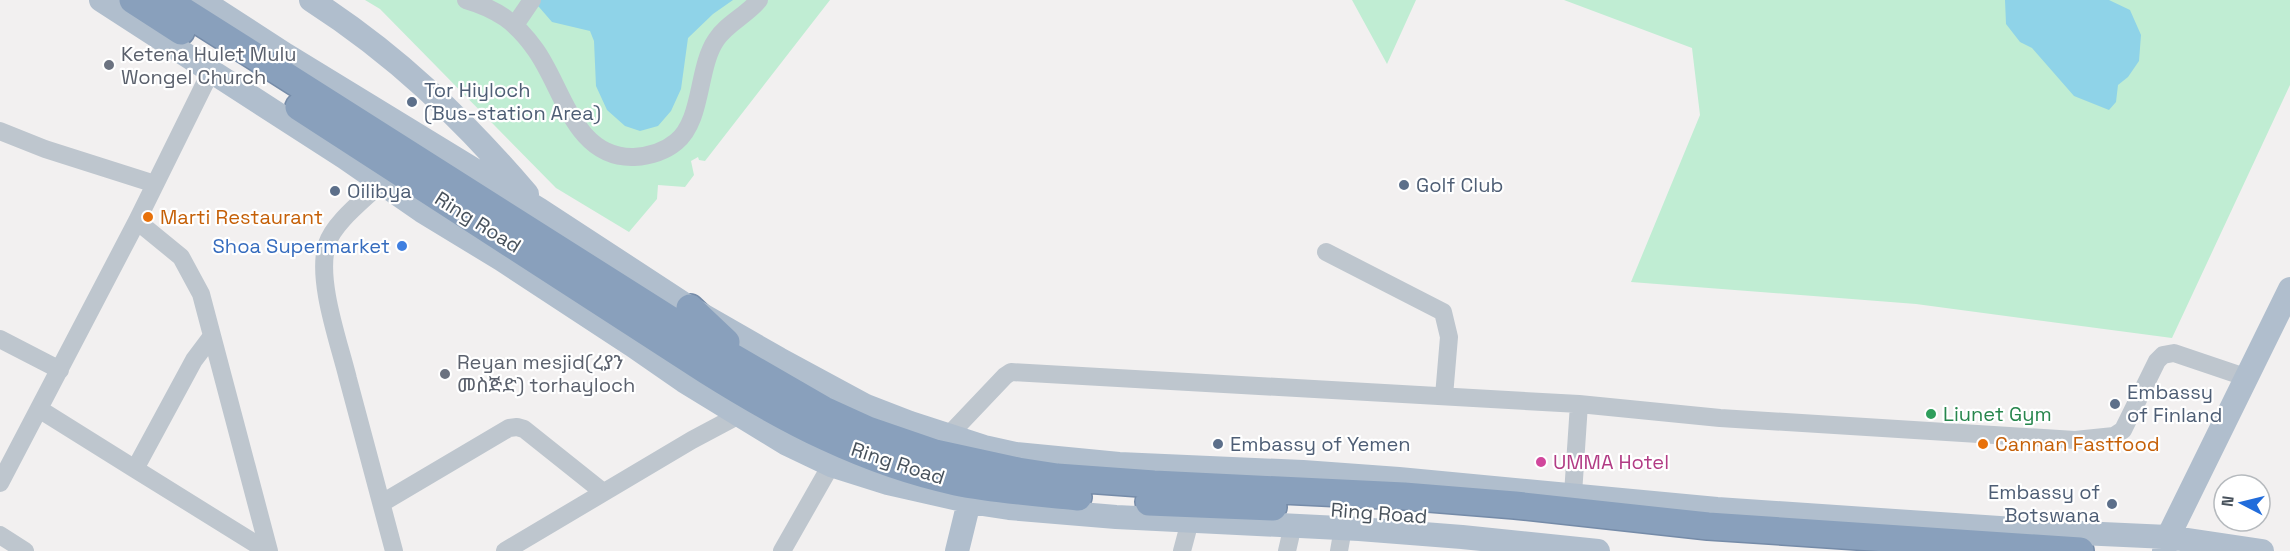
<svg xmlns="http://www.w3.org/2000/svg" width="2290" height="551" font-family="'Space Grotesk','Noto Sans Ethiopic',sans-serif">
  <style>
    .green { fill: #c0edd3 }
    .water { fill: #8fd3e8 }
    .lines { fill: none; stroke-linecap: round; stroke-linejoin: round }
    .highway-casing { stroke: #758ba8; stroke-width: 30 }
    .minor { stroke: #bec6ce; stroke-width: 18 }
    .major { stroke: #b0becd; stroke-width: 24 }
    .highway { stroke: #89a0bc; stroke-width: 27 }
    .worship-dot { fill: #6b7280; stroke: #fff; stroke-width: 2 }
    .service-dot { fill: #5c6f8a; stroke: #fff; stroke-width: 2 }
    .food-dot { fill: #e8710a; stroke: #fff; stroke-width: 2 }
    .shop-dot { fill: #3f7fe0; stroke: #fff; stroke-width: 2 }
    .leisure-dot { fill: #2e9e5b; stroke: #fff; stroke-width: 2 }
    .hotel-dot { fill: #d1479c; stroke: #fff; stroke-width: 2 }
    .labels { text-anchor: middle; stroke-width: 4.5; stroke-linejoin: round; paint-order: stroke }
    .worship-label { font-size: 20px; fill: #5b616d; stroke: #fff; text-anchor: start }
    .service-label { font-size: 20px; fill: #4e5e75; stroke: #fff; text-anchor: start }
    .food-label { font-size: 20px; fill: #c56008; stroke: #fff; text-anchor: start }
    .street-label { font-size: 20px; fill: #48525c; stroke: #fff }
    .shop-label { font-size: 20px; fill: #366cbe; stroke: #fff; text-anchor: end }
    .leisure-label { font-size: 20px; fill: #27864d; stroke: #fff; text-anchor: start }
    .hotel-label { font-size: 20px; fill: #b23c85; stroke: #fff; text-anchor: start }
  </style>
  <rect width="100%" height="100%" fill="#f2f0f0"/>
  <path class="green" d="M365 0H830L705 161 699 160 698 157 691 161 694 175 685 187 658 185 657 199 629 232 556 188 380 9Z
    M1352 0H1416L1387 64Z
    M1564 0H2290V85L2172 338 1916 304 1631 282 1700 115 1692 48Z"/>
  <path class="water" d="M530 0H733L713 14 688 38 681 89 671 111 658 126 640 131 625 126 607 110 596 86 594 41 590 31 552 22 539 7Z
    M2005 0H2109L2130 10 2141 35 2139 61 2128 77 2118 85 2116 102 2109 110 2074 96 2032 48 2020 42 2006 24Z"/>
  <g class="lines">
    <g class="highway-casing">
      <path id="highway" d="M133 0 181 31
        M166 0 691 333 824 410 868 430 935 453 1018 471 1057 477 1154 484 1404 496 1515 505 1708 526 2080 551
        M299 107 707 371C785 420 864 462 956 482 996 490 1037 493 1078 497
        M690 308 726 342
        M1149 502 1273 507"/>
    </g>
    <path class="minor" d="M466 0C497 9 516 22 535 49 563 87 574 159 634 157 649 156 664 152 676 142 703 120 697 68 716 40 726 24 747 15 759 0
      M515 25 532 0
      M0 131 45 149 155 184
      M381 183C365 199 334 222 327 244 316 280 339 342 348 379 363 436 379 494 394 551
      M137 221 181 257 201 294 269 551
      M1326 252 1443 312 1449 337 1444 396
      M212 336 194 360 135 469 267 551
      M0 339 60 370
      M39 409 135 469
      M948 436 1005 376 1011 372 1579 404 1720 418 2075 440 2114 436 2123 430 2157 361 2163 355 2174 353 2248 378
      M0 483 137 221 211 71
      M1573 494 1579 404
      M382 503 509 428 517 427 524 429 603 492
      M0 535 25 551
      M505 551 692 440 739 415
      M782 551 831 465
      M1182 551 1190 521
      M1287 551 1293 525
      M1339 551 1343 528"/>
    <path class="major" d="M101 0 344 157 422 211 501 259 632 345 684 381 787 444 831 465 888 483 976 503 1009 508 1116 517 1359 529 1462 537 1598 551
      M201 0 286 55 540 210 690 308 779 359 866 406 910 423 984 447 1016 454 1119 464 1303 472 1399 479 1717 509 2058 532 2168 537 2262 551
      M311 0C395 54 462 118 527 194
      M957 551 969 502
      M2164 551 2168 537 2290 289"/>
    <use href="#highway" class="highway"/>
  </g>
  <g class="worship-dot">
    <circle cx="109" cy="65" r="6"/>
    <circle cx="445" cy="374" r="6"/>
  </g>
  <g class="service-dot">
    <circle cx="412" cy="102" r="6"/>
    <circle cx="1404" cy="185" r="6"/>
    <circle cx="335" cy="191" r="6"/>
    <circle cx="2115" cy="404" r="6"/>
    <circle cx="1218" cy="444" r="6"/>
    <circle cx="2112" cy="504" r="6"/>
  </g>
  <g class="food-dot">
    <circle cx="148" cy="217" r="6"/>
    <circle cx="1983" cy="444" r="6"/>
  </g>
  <circle class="shop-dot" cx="402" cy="246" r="6"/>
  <circle class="leisure-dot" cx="1931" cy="414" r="6"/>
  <circle class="hotel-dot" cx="1541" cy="462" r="6"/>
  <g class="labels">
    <g class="worship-label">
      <text x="121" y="61">Ketena Hulet Mulu<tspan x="121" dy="23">Wongel Church</tspan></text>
      <text x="457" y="369">Reyan mesjid(ረያን<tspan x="457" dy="23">መስጅድ) torhayloch</tspan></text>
    </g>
    <g class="service-label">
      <text x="424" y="97">Tor Hiyloch<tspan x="424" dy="23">(Bus-station Area)</tspan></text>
      <text x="1416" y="192">Golf Club</text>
      <text x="347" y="198">Oilibya</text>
      <text x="2127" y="399">Embassy<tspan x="2127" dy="23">of Finland</tspan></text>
      <text x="1230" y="451">Embassy of Yemen</text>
      <text x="2100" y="499" text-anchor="end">Embassy of<tspan x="2100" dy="23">Botswana</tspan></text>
    </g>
    <g class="food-label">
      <text x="160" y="224">Marti Restaurant</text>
      <text x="1995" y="451">Cannan Fastfood</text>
    </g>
    <g class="street-label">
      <text transform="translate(478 222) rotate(32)" y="7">Ring Road</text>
      <text transform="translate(898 463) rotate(18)" y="7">Ring Road</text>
      <text transform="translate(1379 513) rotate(4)" y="7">Ring Road</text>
    </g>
    <g class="shop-label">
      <text x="390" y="253">Shoa Supermarket</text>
    </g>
    <g class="leisure-label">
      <text x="1943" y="421">Liunet Gym</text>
    </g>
    <g class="hotel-label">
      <text x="1553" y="469">UMMA Hotel</text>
    </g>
  </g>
  <g transform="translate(2242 503) rotate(277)"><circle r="28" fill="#ffffff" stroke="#b6babe" stroke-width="1.5"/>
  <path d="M0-4.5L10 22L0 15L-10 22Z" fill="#216cdb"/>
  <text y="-9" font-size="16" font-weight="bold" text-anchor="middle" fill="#48525c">N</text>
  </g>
</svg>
